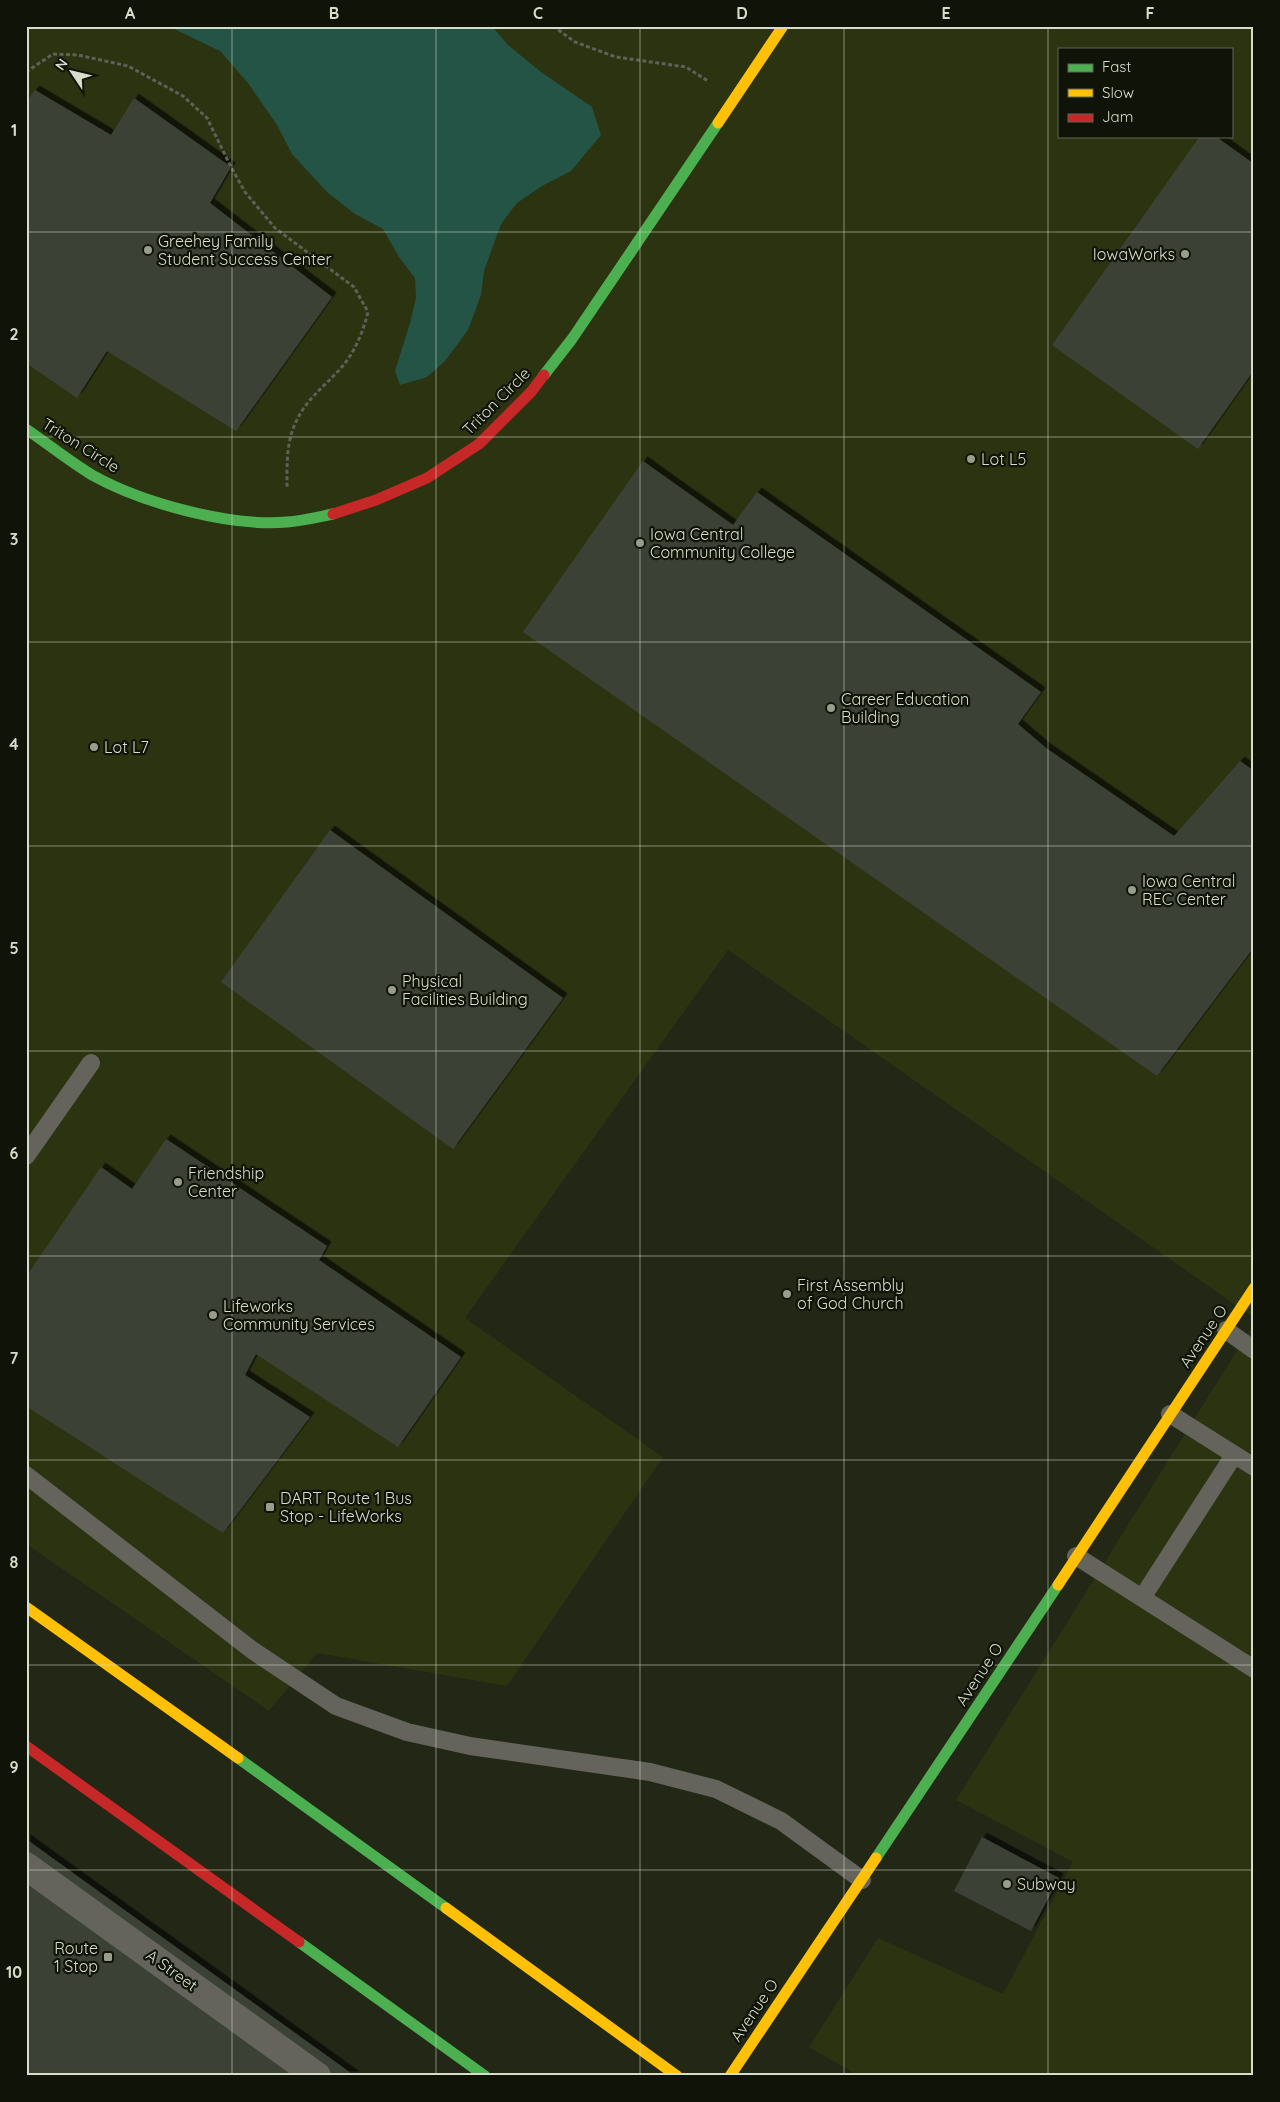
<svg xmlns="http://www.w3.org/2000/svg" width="1280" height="2102" font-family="Quicksand,sans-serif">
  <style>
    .built { fill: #2b3311; fill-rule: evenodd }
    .water { fill: #235445 }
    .building { fill: #3b4336; filter: url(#shadow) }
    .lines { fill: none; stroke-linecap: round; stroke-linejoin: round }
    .path { stroke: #5f6057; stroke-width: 3; stroke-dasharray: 4 2.5; stroke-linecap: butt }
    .lane { stroke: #64635c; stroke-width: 18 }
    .street { stroke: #64635c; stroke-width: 28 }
    .fast { stroke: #4caf50; stroke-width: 11 }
    .slow { stroke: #ffc107; stroke-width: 11 }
    .jam { stroke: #c62828; stroke-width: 11 }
    .grid { fill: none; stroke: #d7ddcb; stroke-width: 1; stroke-opacity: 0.55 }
    .poi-dot { fill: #989d8c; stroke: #101408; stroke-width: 2 }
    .labels { text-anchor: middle; stroke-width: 4.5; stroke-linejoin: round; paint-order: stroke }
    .poi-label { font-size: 16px; fill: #d7ddcb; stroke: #101408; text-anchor: start }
    .street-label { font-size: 16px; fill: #d7ddcb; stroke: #101408 }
    .neatline { fill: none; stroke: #d7ddcb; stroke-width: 2 }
    .grid-label { font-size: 16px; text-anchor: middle; font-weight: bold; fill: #d7ddcb }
  </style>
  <defs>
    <filter id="shadow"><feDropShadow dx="4.5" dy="-4.5" stdDeviation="0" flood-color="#0009"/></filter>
  </defs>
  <rect width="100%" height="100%" fill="#222716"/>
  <path class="built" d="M26 26H1254V1318L728 950 465 1318 663 1457 507 1686 317 1653 269 1711 26 1544ZM1059 49H1231V136H1059Z
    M1254 1323V2076H859L809 2047 878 1938 1003 1994 1073 1862 956 1800Z"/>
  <path class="water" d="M168 26H492L508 45 541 72 592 107 601 135 571 171 542 186 517 203 501 224 484 271 481 295 468 330 445 361 427 377 400 385 395 371 410 323 416 298 415 278 399 257 383 229 355 214 327 192 292 154 277 125 248 83 220 51Z"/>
  <path class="building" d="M35 90 111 135 134 98 231 167 210 203 332 297 236 431 107 351 77 398 26 363V102Z
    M1200 136H1215L1254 164V370L1198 449 1052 345Z
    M643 461 733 525 757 492 1041 692 1018 724 1046 748 1174 836 1240 761 1254 771V947L1157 1076 523 632Z
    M330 830 563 998 453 1149 221 982Z
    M166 1139 327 1246 319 1260 461 1357 398 1447 256 1354 245 1375 310 1417 223 1533 26 1406V1277L101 1167 132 1189Z
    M982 1837 1059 1878 1031 1931 954 1891Z
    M26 1839 355 2076H26Z"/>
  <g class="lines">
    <path class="path" d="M553 26 575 42 616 57 686 67 708 81
      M26 72 53 54 78 55 128 66 183 96 207 118 231 167 245 192 275 228 354 287 368 312C363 332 355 352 341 368 325 386 305 400 295 424 286 444 287 467 287 489"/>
    <path class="lane" d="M26 1156 91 1063
      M1226 1330 1254 1350
      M1170 1414 1254 1467
      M26 1475 252 1650 336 1706 407 1732 470 1746 650 1772 716 1789 781 1821 862 1880
      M1076 1556 1254 1669
      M1142 1598 1234 1455"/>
    <path class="street" d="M26 1866 317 2076"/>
    <path class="fast" d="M544 375 572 339 718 123
      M26 429C48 444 69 461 92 475 142 503 230 527 287 522 302 521 318 517 333 514
      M238 1758 446 1908
      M876 1858 1058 1585
      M299 1942 485 2076"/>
    <path class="slow" d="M718 123 783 26
      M1058 1585 1254 1288
      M26 1607 238 1758
      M446 1908 677 2076
      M730 2076 876 1858"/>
    <path class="jam" d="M333 514 376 500 427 478 479 444 531 392 544 375
      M26 1746 299 1942"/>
  </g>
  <path class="grid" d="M232 26V2076M436 26V2076M640 26V2076M844 26V2076M1048 26V2076M26 232H1254M26 437H1254M26 642H1254M26 846H1254M26 1051H1254M26 1256H1254M26 1460H1254M26 1665H1254M26 1870H1254"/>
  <g class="poi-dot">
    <circle cx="148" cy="250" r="5"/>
    <circle cx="1185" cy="254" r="5"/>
    <circle cx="971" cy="459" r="5"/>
    <circle cx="640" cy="543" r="5"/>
    <circle cx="831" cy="708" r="5"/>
    <circle cx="94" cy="747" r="5"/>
    <circle cx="1132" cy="890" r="5"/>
    <circle cx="392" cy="990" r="5"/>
    <circle cx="178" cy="1182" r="5"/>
    <circle cx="787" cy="1294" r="5"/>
    <circle cx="213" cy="1315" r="5"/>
    <rect x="265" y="1502" width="10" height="10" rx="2.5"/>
    <circle cx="1007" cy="1884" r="5"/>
    <rect x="103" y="1952" width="10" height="10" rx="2.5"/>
  </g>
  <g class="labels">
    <g class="poi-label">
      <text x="158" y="247">Greehey Family<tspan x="158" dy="18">Student Success Center</tspan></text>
      <text x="1175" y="260" text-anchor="end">IowaWorks</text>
      <text x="981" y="465">Lot L5</text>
      <text x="650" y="540">Iowa Central<tspan x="650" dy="18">Community College</tspan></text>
      <text x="841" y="705">Career Education<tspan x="841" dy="18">Building</tspan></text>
      <text x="104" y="753">Lot L7</text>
      <text x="1142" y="887">Iowa Central<tspan x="1142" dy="18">REC Center</tspan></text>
      <text x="402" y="987">Physical<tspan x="402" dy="18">Facilities Building</tspan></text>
      <text x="188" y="1179">Friendship<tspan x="188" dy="18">Center</tspan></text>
      <text x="797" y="1291">First Assembly<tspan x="797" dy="18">of God Church</tspan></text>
      <text x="223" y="1312">Lifeworks<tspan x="223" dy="18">Community Services</tspan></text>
      <text x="280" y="1504">DART Route 1 Bus<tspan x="280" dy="18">Stop - LifeWorks</tspan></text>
      <text x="1017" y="1890">Subway</text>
      <text x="98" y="1954" text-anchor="end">Route<tspan x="98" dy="18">1 Stop</tspan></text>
    </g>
    <g class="street-label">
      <text transform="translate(496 401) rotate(-45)" y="6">Triton Circle</text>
      <text transform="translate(81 445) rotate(32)" y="6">Triton Circle</text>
      <text transform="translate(1203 1336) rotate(-56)" y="6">Avenue O</text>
      <text transform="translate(979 1674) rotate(-57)" y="6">Avenue O</text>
      <text transform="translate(172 1970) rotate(36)" y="6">A Street</text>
      <text transform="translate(754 2010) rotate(-56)" y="6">Avenue O</text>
    </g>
  </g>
  <rect width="1280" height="2102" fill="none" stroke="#101408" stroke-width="55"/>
  <rect x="1058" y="48" width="175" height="90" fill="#101408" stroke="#606456"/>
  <rect x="1068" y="64" width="25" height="8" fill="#4caf50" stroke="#606456"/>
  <text x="1102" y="72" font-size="15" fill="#d7ddcb">Fast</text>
  <rect x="1068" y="89" width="25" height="8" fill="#ffc107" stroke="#606456"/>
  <text x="1102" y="98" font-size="15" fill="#d7ddcb">Slow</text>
  <rect x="1068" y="114" width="25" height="8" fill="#c62828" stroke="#606456"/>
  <text x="1102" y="122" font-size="15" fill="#d7ddcb">Jam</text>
  <g transform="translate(72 72) rotate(305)" stroke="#101408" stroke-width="4" paint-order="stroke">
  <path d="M0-4L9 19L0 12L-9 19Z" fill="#d7ddcb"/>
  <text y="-8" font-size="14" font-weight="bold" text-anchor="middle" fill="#d7ddcb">N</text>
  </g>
  <rect x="28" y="28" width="1224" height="2046" class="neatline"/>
  <g class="grid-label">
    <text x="130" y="19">A</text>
    <text x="334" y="19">B</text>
    <text x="538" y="19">C</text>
    <text x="742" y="19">D</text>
    <text x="946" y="19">E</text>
    <text x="1150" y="19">F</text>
    <text x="14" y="136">1</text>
    <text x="14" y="340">2</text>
    <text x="14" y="545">3</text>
    <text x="14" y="750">4</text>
    <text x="14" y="954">5</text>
    <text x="14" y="1159">6</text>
    <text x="14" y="1364">7</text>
    <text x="14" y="1568">8</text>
    <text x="14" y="1773">9</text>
    <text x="14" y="1978">10</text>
  </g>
</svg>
